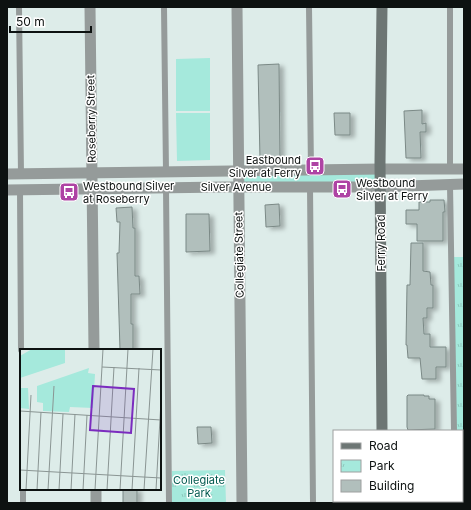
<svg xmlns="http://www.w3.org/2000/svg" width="471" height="510" font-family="Inter,sans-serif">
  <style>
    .grass { fill: #a5e9dc }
    .park { fill: url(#park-tufts) }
    .building { fill: #b1bfbc; stroke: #7b8986; filter: url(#shadow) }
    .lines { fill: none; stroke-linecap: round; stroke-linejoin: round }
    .service { stroke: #959b9a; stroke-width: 6 }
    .minor { stroke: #959b9a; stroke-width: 11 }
    .tertiary { stroke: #959b9a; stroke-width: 11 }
    .secondary { stroke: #6d7674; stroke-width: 11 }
    .labels { text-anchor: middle; stroke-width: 3; stroke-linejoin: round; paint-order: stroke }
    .street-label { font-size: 11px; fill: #0d1211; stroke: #fff }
    .poi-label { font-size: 11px; fill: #0d1211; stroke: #fff; text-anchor: start }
    .park-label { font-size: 11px; fill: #00594f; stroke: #fff }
    .inset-road { fill: none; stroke: #8a9593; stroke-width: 1 }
    .view { fill: #7b2cbf; fill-opacity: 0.15; stroke: #7b2cbf; stroke-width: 2 }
    .inset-edge { fill: none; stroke: #0d1211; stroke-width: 2 }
  </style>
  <defs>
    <pattern id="park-tufts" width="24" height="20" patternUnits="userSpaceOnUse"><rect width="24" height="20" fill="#a5e9dc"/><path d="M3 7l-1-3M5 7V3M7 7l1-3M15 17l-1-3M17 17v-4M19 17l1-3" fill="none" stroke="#8dc7bc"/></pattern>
    <filter id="shadow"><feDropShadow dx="4.5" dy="2.5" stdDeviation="2" flood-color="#0004"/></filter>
  </defs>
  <rect width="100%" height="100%" fill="#ddece9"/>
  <path class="grass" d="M210 58V111H176V59Z
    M176 113H210V160L177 161Z
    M381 169 380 187H239V171Z"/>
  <path class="park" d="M452 257H464V503H454V501H462V431H454Z
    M225 470 226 503H172V471Z"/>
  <path class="building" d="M279 64 280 159 260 160 258 65Z
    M422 110V124L426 123V132H420L421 158H406L404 111Z
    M334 113H350V135H335Z
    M430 200H444L445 212H443V241H417V224H406V210H419V202H430Z
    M279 204 280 226 266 227 265 205Z
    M132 207 133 228H135V276H139L140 294H131V324H133V350H120L117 253H119L120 222H117L116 208Z
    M186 214H209L210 251 186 252Z
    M411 243H423V271L430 272 431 285H433V308H427V318H423L424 334H430V347H446V367H436V379H422L420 358H408L407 345H406L407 285H410Z
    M408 395H424V396H429V399H435V429L408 430 407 427V396Z
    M197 427H211L212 443 198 444Z
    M123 489H137V503H123Z"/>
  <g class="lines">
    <path class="service" d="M19 7 21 174
      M164 7 166 172
      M309 7 311 170
      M450 169V7
      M450 185 454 431
      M310 187 313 503
      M166 188 169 503
      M20 190 21 350
      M23 489V503
      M454 501V503"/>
    <path class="minor" d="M90 7 94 350
      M237 7 242 503
      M381 169H464
      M380 187 464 184
      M96 489V503"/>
    <path class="tertiary" d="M7 174 381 169
      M7 190 225 187H380"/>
    <path class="secondary" d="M382 7 380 162 382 431
      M383 501V503"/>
  </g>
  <defs>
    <g id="bus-square" transform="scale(1)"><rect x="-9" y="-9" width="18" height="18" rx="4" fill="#ae43a4" stroke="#fff"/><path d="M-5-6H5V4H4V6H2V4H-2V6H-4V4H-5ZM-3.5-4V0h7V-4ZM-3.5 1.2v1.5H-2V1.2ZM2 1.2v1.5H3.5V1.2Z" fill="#fff"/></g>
  </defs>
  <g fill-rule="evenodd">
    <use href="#bus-square" x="315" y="166"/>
    <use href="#bus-square" x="342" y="189"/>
    <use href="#bus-square" x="69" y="192"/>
  </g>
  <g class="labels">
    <g class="street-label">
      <text transform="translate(91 119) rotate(-91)" y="4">Roseberry Street</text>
      <text x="236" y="191">Silver Avenue</text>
      <text transform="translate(381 243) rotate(-90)" y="4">Ferry Road</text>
      <text transform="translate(239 255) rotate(-91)" y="4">Collegiate Street</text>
    </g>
    <g class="poi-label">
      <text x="301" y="164" text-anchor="end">Eastbound<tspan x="301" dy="13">Silver at Ferry</tspan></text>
      <text x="356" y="187">Westbound<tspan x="356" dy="13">Silver at Ferry</tspan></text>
      <text x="83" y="190">Westbound Silver<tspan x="83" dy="13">at Roseberry</tspan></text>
    </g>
    <g class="park-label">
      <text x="199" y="484">Collegiate<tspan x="199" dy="13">Park</tspan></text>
    </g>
  </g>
  <g transform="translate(20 349)">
    <rect width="141" height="141" fill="#ddece9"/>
    <path d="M12 0H45V14L0 29V7Z" fill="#a5e9dc"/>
    <path d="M69 19 68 24 75 25 73 59 50 58 49 63 23 62V54L17 53V37Z" fill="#a5e9dc"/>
    <path d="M0 39H8L9 60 0 59Z" fill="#a5e9dc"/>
    <path class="inset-road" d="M82 18 141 21M0 62 141 71M0 121 141 129M6 141 11 46M17 141 21 63M28 141 34 37M39 141 43 65M51 141 55 65M63 141 67 66M75 141 83 0M87 141 94 18M100 141 108 0M112 141 119 19M124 141 133 0M136 141 141 52"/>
    <path class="view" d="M73 37 114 40 111 84 70 81Z"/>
    <rect width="141" height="141" class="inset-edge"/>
  </g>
  <rect width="471" height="510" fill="none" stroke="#0d1211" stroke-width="16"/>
  <rect x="333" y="430" width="130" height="72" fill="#ffffff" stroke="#9ea0a0"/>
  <rect x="341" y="443" width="20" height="6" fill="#6d7674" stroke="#9ea0a0"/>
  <text x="369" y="450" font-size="12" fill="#0d1211">Road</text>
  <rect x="341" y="460" width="20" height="12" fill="url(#park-tufts)" stroke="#9ea0a0"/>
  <text x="369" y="470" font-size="12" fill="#0d1211">Park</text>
  <rect x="341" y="480" width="20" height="12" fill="#b1bfbc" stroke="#9ea0a0"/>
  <text x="369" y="490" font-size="12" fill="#0d1211">Building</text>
  <path d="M10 26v6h81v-6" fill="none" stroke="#0d1211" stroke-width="2"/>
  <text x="16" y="26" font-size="12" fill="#0d1211" stroke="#ffffff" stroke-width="3" paint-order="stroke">50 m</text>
</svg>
